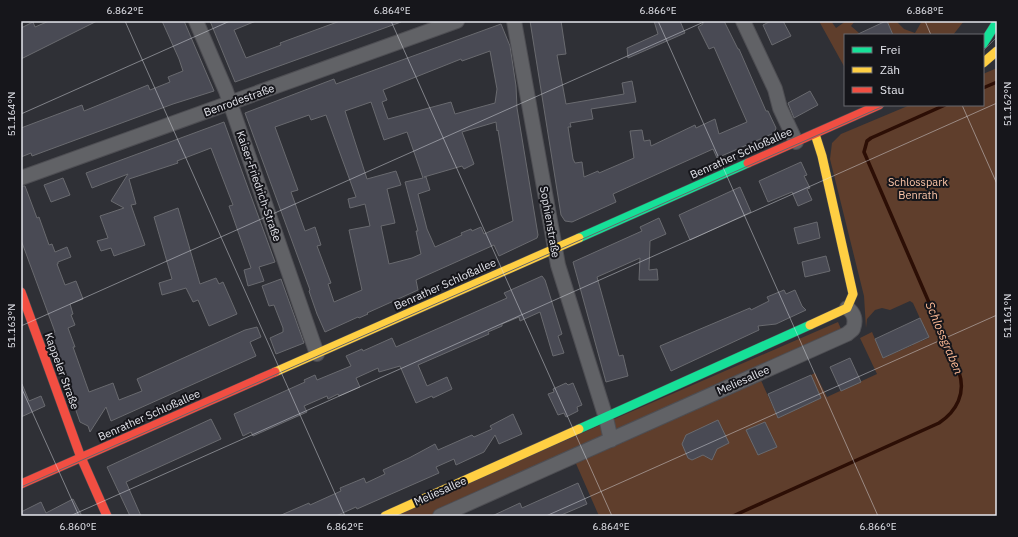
<svg xmlns="http://www.w3.org/2000/svg" width="1018" height="537" font-family="'IBM Plex Sans',sans-serif">
  <style>
    .green { fill: #5f3e2c }
    .lines { fill: none; stroke-linecap: round; stroke-linejoin: round }
    .stream { stroke: #2c0e05; stroke-width: 3.5 }
    .building { fill: #494a54; stroke: #696a6f; fill-rule: evenodd }
    .street-casing { stroke: #4e4e53; stroke-width: 16 }
    .fast-casing { stroke: #4e4e53; stroke-width: 10 }
    .slow-casing { stroke: #4e4e53; stroke-width: 10 }
    .jam-casing { stroke: #4e4e53; stroke-width: 10 }
    .street { stroke: #616266; stroke-width: 14 }
    .fast { stroke: #16e098; stroke-width: 9 }
    .slow { stroke: #ffcf43; stroke-width: 9 }
    .jam { stroke: #f24e42; stroke-width: 9 }
    .tram { stroke: #66676c; stroke-width: 1 }
    .ticks { fill: none; stroke: #e5e6ed; stroke-width: 1; stroke-opacity: 0.45 }
    .labels { text-anchor: middle; stroke-width: 4; stroke-linejoin: round; paint-order: stroke }
    .street-label { font-size: 11px; fill: #e5e6ed; stroke: #16161b }
    .park-label { font-size: 11px; fill: #fdc6a9; stroke: #16161b }
    .water-label { font-size: 12px; font-style: italic; fill: #ffbb96; stroke: #16161b }
    .neatline { fill: none; stroke: #e5e6ed; stroke-width: 1.5 }
    .ticks-label { font-size: 10px; text-anchor: middle; fill: #e5e6ed }
  </style>
  <rect width="100%" height="100%" fill="#2f3036"/>
  <path class="green" d="M819 21H831L836 28 846 21H855L851 26 859 33 856 35H845V68Z
    M887 21H896L904 29 915 33 922 21H964L953 35H893Z
    M997 68V516H599L574 459 759 376 778 418 821 398 811 375 815 373 827 397 877 374 860 338 872 332 883 358 913 345 907 331 913 328 919 342 929 338 913 303 910 301 890 310 882 308 875 310 867 319 866 328 864 296 830 159 832 143 841 134 910 105H983V74Z
    M838 322 841 329 838 334 432 516H391Z"/>
  <g class="lines">
    <path class="stream" d="M983 88 997 82
      M733 516 939 423C957 411 966 393 959 372L864 152 867 141 871 138 945 105"/>
  </g>
  <path class="building" d="M49 21H97L21 59V28L33 22 35 27Z
    M162 21H184L214 91 173 104 32 156 31 153 21 157V128L82 105 84 111 148 85 150 90 170 82 168 77 183 71 179 59Z
    M210 21H256L234 30 246 58 281 45 280 43 340 21 401 22 235 82Z
    M530 21H561L566 54 557 55 566 104 624 94 622 83 632 81 636 102 591 109 593 119 570 123 571 127H568L573 159 575 163 582 162 584 177 598 171 599 173 634 158 630 131 642 130 644 141 650 140 651 146 695 125 696 128 715 119 719 134 747 122 714 47 709 49 698 27 703 24 702 21H724L738 49H739L766 111H768L776 128 774 133 717 158 713 149 613 194 616 202 572 222 565 221 561 215Z
    M654 21H680L685 33 628 58 627 48 658 34Z
    M771 21H783L791 36 772 45 763 25Z
    M887 21 893 35H856L886 21Z
    M501 24 510 46 516 86 517 108 538 235 537 238 499 256 494 245 416 280 418 290 367 313 368 314 359 318 358 317 325 332 317 314 309 291 310 290 245 113 334 79 336 84ZM490 51 497 89 495 103 455 114 451 102 388 119 382 102 387 100 383 90 461 59 462 61ZM371 102 384 140 407 132 423 178 405 182 418 231H416L421 254 412 258 389 264 381 226 395 223 387 189 401 185 396 171 367 179 345 111ZM309 115 311 120 326 115 356 197 348 199 350 208 365 204 370 226 349 230 362 290 334 302 328 284 331 283 317 246 321 245 315 227 305 231 291 192 298 190 275 127ZM496 122 497 131 498 130 513 221 484 234 481 227 472 231 471 229 461 233 462 235 435 247 427 229 418 194 430 190 426 177H424L462 166 464 169 474 164 462 132Z
    M810 91 818 105 794 118 788 103Z
    M224 122 275 262 259 267 264 281 248 286 244 270 251 268 229 206 233 205 211 148 177 161 178 163 129 179 136 204 131 205 145 245 114 256 111 248 101 251 97 241 108 238 100 216 124 208 111 201 128 174 92 188 86 173Z
    M801 162 807 175 804 176 810 188 807 189 812 200 798 206 792 192 768 202 759 181Z
    M63 178 70 195 51 202 44 185Z
    M21 186H25L37 218 39 217 49 245 52 244 55 252 67 247 71 257 58 262V264H57L65 285 76 281 83 299 70 304 73 314 71 315 75 325 68 328 75 347H73L89 392 113 383 119 400 142 391 137 379 245 330 257 327 261 337 250 342 256 356 111 421 106 407 90 432 88 426 80 422 49 334 55 332 21 240Z
    M740 187 751 212 690 240 679 215Z
    M178 208 200 284 216 278 219 284 223 282 237 314 209 326 198 300 193 302 186 288 162 295 159 283 172 279 154 217Z
    M659 218 666 234 650 241 649 270 657 269 658 280H639L640 258 597 277 619 356 623 355 628 376 606 382 573 262 642 231 640 227Z
    M817 222 820 238 798 244 794 228Z
    M826 256 830 271 805 277 802 262Z
    M542 276 545 280 562 334 558 336 564 353 553 356 540 312 520 321 519 317 502 324V326L488 332 489 334 418 365 427 386 447 377 452 389 433 398 432 396 416 403 400 366 379 372 378 368 356 378 360 387 339 396 338 394 328 399 327 396 304 406 307 412 253 436 251 432 243 436 234 414 305 382 304 380 315 375 317 380 351 366 346 356 362 349 363 351 392 338 396 347 507 298 504 293Z
    M281 279 304 343 276 354 270 338 283 332V328L274 305 269 306 262 286Z
    M784 290 786 294 795 290 802 306 806 310 776 324 758 326 759 330 671 371 660 346 750 308 751 310 769 301 767 297Z
    M920 318 929 337 883 358 875 339Z
    M850 358 861 382 841 391 830 367Z
    M811 375 821 398 778 418 768 394Z
    M566 383 568 385 573 383 582 405 577 407 578 411 566 417 564 413 558 415 548 394 554 392 553 389Z
    M21 384H22L29 401 41 396 45 406 21 417Z
    M513 414 522 434 499 444 495 435 484 452 456 465 454 459 436 467 439 473 357 509 356 507 336 516H279L309 503 310 505 341 491 340 488 364 478 366 483 385 474 383 470 409 458 435 444 438 450 472 435 474 437 492 429 490 426Z
    M211 419 221 439 126 482 141 516H130L107 467Z
    M718 420 729 443 717 449 712 460 703 455 692 460 688 458 682 444 686 435Z
    M765 422 777 447 758 455 746 430Z
    M578 483 587 504 559 516H492L520 503 522 508Z
    M73 499 82 516H21V512L41 502 46 513Z"/>
  <g class="lines">
    <g class="street-casing">
      <path id="street" d="M196 21 226 91 317 354
        M514 21 558 265 606 418 611 440
        M743 21 775 89 780 108 796 142
        M21 178 457 21
        M440 516 847 334 853 329C856 321 855 313 847 308"/>
    </g>
    <g class="fast-casing">
      <path id="fast" d="M983 44 997 22
        M579 238 748 163
        M579 429 810 325"/>
    </g>
    <g class="slow-casing">
      <path id="slow" d="M983 63 997 51
        M810 325 847 308 853 294 822 156 815 134
        M275 372 579 238
        M385 516 579 429"/>
    </g>
    <g class="jam-casing">
      <path id="jam" d="M748 163 879 105
        M21 292 80 455 107 516
        M21 484 275 372"/>
    </g>
    <use href="#street" class="street"/>
    <use href="#fast" class="fast"/>
    <use href="#slow" class="slow"/>
    <use href="#jam" class="jam"/>
    <path class="tram" d="M983 51 997 37
      M21 487 886 105"/>
  </g>
  <path class="ticks" d="M125 21 345 516M391 21 612 516M658 21 878 516M925 21 931 35M962 105 997 184M21 114 230 21M21 326 706 21M21 387 79 516M70 516 997 103M546 516 997 315"/>
  <g class="labels">
    <g class="street-label">
      <text transform="translate(239 100) rotate(-20)" y="4">Benrodestraße</text>
      <text transform="translate(741 153) rotate(-24)" y="4">Benrather Schloßallee</text>
      <text transform="translate(259 186) rotate(71)" y="4">Kaiser-Friedrich-Straße</text>
      <text transform="translate(550 222) rotate(80)" y="4">Sophienstraße</text>
      <text transform="translate(445 284) rotate(-24)" y="4">Benrather Schloßallee</text>
      <text transform="translate(62 371) rotate(70)" y="4">Kappeler Straße</text>
      <text transform="translate(743 380) rotate(-24)" y="4">Meliesallee</text>
      <text transform="translate(149 415) rotate(-24)" y="4">Benrather Schloßallee</text>
      <text transform="translate(440 491) rotate(-24)" y="4">Meliesallee</text>
    </g>
    <g class="park-label">
      <text x="918" y="186">Schlosspark<tspan x="918" dy="13">Benrath</tspan></text>
    </g>
    <g class="water-label">
      <text transform="translate(944 338) rotate(67)" y="4">Schlossgraben</text>
    </g>
  </g>
  <rect width="1018" height="537" fill="none" stroke="#16161b" stroke-width="44"/>
  <rect x="844" y="34" width="140" height="72" fill="#16161b" stroke="#69696f"/>
  <rect x="852" y="47" width="20" height="6" fill="#16e098" stroke="#69696f"/>
  <text x="880" y="54" font-size="12" fill="#e5e6ed">Frei</text>
  <rect x="852" y="67" width="20" height="6" fill="#ffcf43" stroke="#69696f"/>
  <text x="880" y="74" font-size="12" fill="#e5e6ed">Zäh</text>
  <rect x="852" y="87" width="20" height="6" fill="#f24e42" stroke="#69696f"/>
  <text x="880" y="94" font-size="12" fill="#e5e6ed">Stau</text>
  <rect x="22" y="22" width="974" height="493" class="neatline"/>
  <g class="ticks-label">
    <text x="125" y="14">6.862°E</text>
    <text x="392" y="14">6.864°E</text>
    <text x="658" y="14">6.866°E</text>
    <text x="925" y="14">6.868°E</text>
    <text transform="translate(1007 104) rotate(-90)" y="4">51.162°N</text>
    <text transform="translate(11 114) rotate(-90)" y="4">51.164°N</text>
    <text transform="translate(1007 316) rotate(-90)" y="4">51.161°N</text>
    <text transform="translate(11 326) rotate(-90)" y="4">51.163°N</text>
    <text x="78" y="530">6.860°E</text>
    <text x="345" y="530">6.862°E</text>
    <text x="611" y="530">6.864°E</text>
    <text x="878" y="530">6.866°E</text>
  </g>
</svg>
